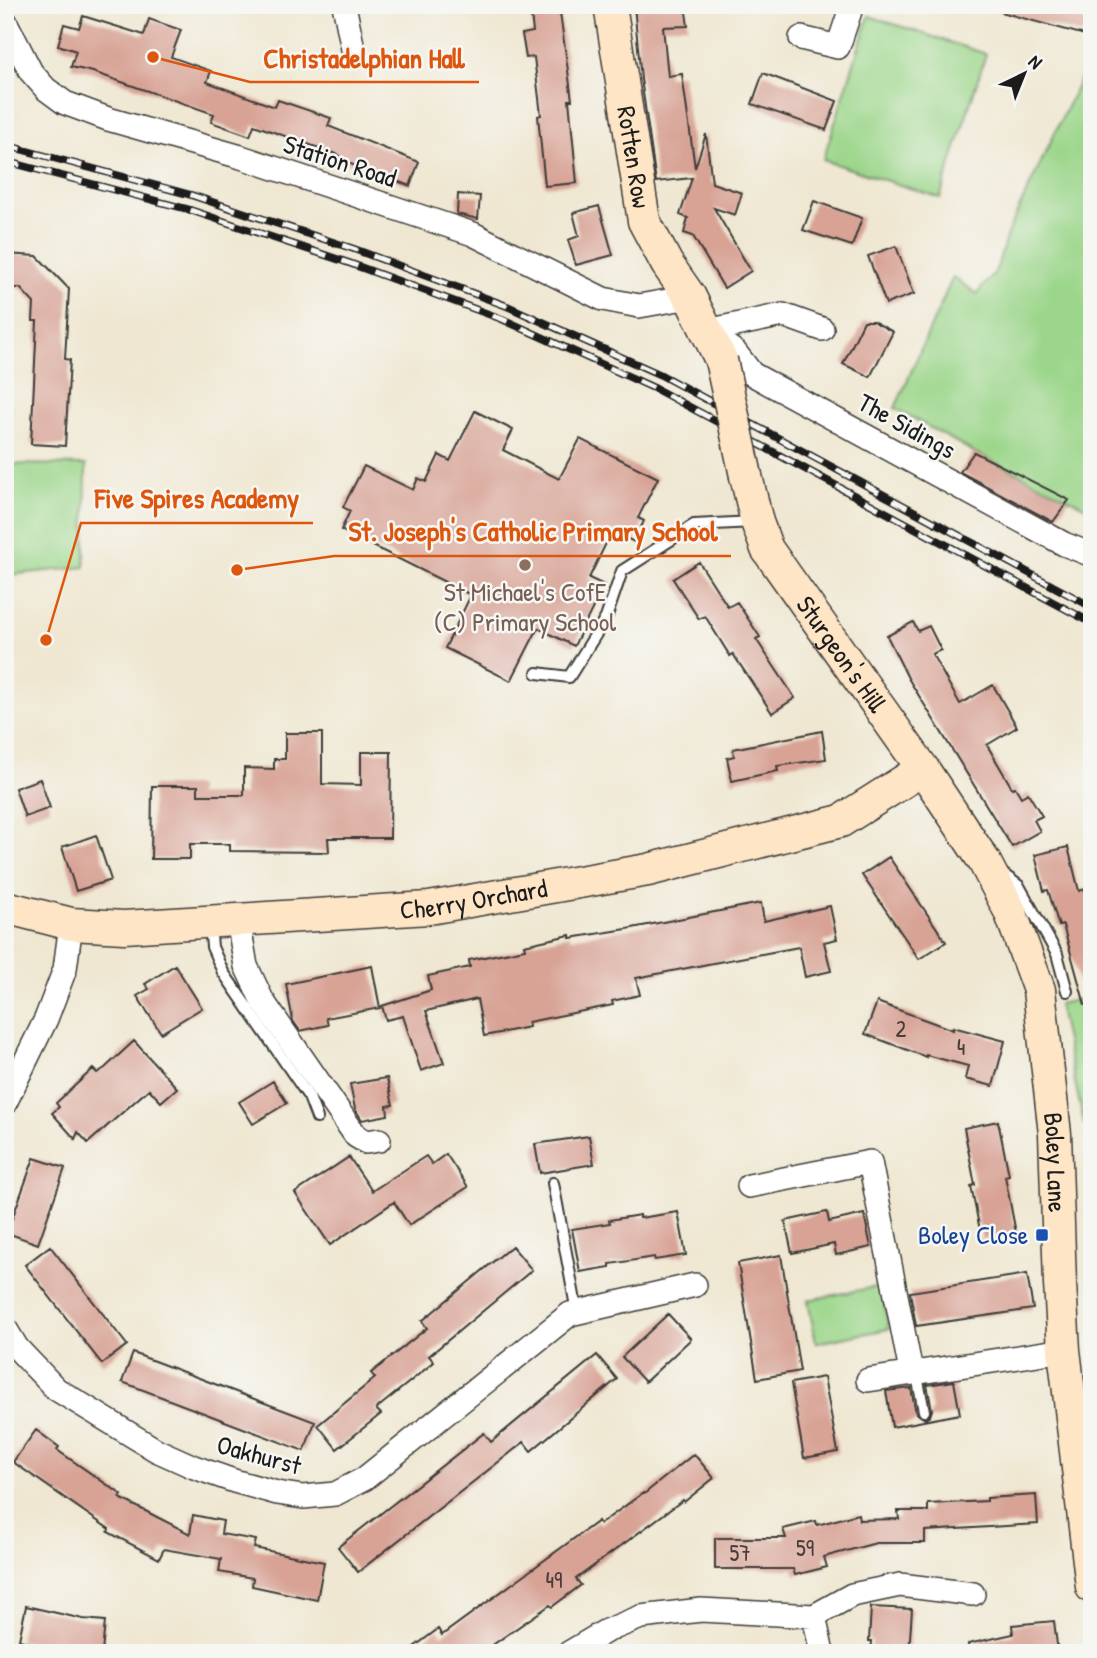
<svg xmlns="http://www.w3.org/2000/svg" width="1097" height="1658" font-family="'Patrick Hand',sans-serif">
  <style>
    .green { fill: #9bd68a; stroke: #5c7953; stroke-width: 2 }
    .building { fill: #d8a395 }
    .lines { fill: none; stroke-linecap: round; stroke-linejoin: round }
    .lane-casing { stroke: #3c3a37; stroke-width: 14 }
    .street-casing { stroke: #3c3a37; stroke-width: 26 }
    .secondary-casing { stroke: #3c3a37; stroke-width: 35 }
    .lane { stroke: #fff; stroke-width: 10 }
    .street { stroke: #fff; stroke-width: 23 }
    .secondary { stroke: #fde5c5; stroke-width: 32 }
    .rail-casing { stroke: #1c1c1c; stroke-width: 8 }
    .rail { stroke: #f6f6f2; stroke-width: 5; stroke-dasharray: 16; stroke-linecap: butt }
    .secondary-bridge-casing { stroke: #3c3a37; stroke-width: 35; stroke-linecap: butt }
    .secondary-bridge { stroke: #fde5c5; stroke-width: 32 }
    .education-dot { fill: #8d6e63; stroke: #f6f6f2; stroke-width: 2.5 }
    .transit-dot { fill: #1a4fb4; stroke: #f6f6f2; stroke-width: 2.5 }
    .labels { text-anchor: middle; stroke-width: 5; stroke-linejoin: round; paint-order: stroke }
    .number-label { font-size: 23px; fill: #4b3e3a }
    .street-label { font-size: 26px; fill: #1c1c1c; stroke: #f6f6f2 }
    .education-label { font-size: 26px; fill: #785e54; stroke: #f6f6f2 }
    .transit-label { font-size: 26px; fill: #164399; stroke: #f6f6f2; text-anchor: end }
    .leader { fill: none; stroke: #de560d; stroke-width: 2.5 }
    .callout-dot { fill: #de560d; stroke: #f6f6f2; stroke-width: 2.5 }
    .callout-label { font-size: 28px; text-anchor: middle; font-weight: bold; fill: #de560d; stroke: #f6f6f2; stroke-width: 5; stroke-linejoin: round; paint-order: stroke }
  </style>
  <rect width="100%" height="100%" fill="#f6f6f2"/>
  <filter id="ink" filterUnits="userSpaceOnUse"><feTurbulence type="fractalNoise" baseFrequency=".0143" numOctaves="2"/><feDisplacementMap in="SourceGraphic" scale="14" xChannelSelector="R" yChannelSelector="G"/><feConvolveMatrix kernelMatrix="1 2 1 2 8 2 1 2 1" color-interpolation-filters="sRGB"/></filter>
  <filter id="wash" filterUnits="userSpaceOnUse"><feTurbulence type="fractalNoise" baseFrequency=".00686" numOctaves="4" result="noise"/><feDisplacementMap in="SourceGraphic" scale="28" xChannelSelector="R" yChannelSelector="G"/><feGaussianBlur stdDeviation="1.57" result="paint"/><feColorMatrix in="noise" values="0 0 0 0 0 0 0 0 0 0 0 0 0 0 0 0 0 1.4 0 .05"/><feComposite in="paint" operator="in"/></filter>
  <g filter="url(#wash)">
    <rect width="100%" height="100%" fill="#efe7d1"/>
    <path class="green" d="M869 16 986 54 940 198 823 160Z
      M1092 54V510L974 452 895 408 953 277 977 294 996 271 1007 234Z
      M5 404H10L6 464 86 465 85 567 8 575 5 534Z
      M1092 997V1124H1084L1058 1004Z
      M881 1286 889 1329 816 1343 808 1300Z"/>
    <g id="blocks">
      <path class="building" d="M530 5H559L572 100H569L577 183 545 186 538 116 541 115 534 57 526 58 522 34 533 32Z
        M634 5H685L688 26 663 27 668 76 682 74 695 168 706 134 712 183 742 193 735 215 714 208 751 271 724 288 693 236 684 233 688 218 680 215 692 178 656 182 641 79Z
        M1002 5H1092V37L1001 12Z
        M83 16 144 35 149 19 181 30 171 57 211 71 207 82 275 107 278 100 331 118 328 126 419 162 410 186 337 159 339 155 254 125 250 136 211 122 214 114 93 72 71 67 76 51 58 45 64 24 79 28Z
        M763 73 837 101 826 130 752 104Z
        M458 194 480 196 478 219 457 214Z
        M814 201 862 218 852 246 803 230Z
        M599 206 613 255 576 265 568 240 579 236 573 213Z
        M896 246 914 294 886 304 868 256Z
        M5 254 37 256 69 289 65 359 70 360 65 446 31 444 37 321H33L34 303 20 288H5Z
        M864 321H873L893 332 870 377 843 364Z
        M475 411 513 430 503 450 559 479 580 439 658 478 638 518 644 521 634 542 612 531 589 578 604 585 574 646 538 628 511 681 445 648 471 595 341 530 350 511 343 507 364 466 413 490 418 478 426 482 439 455 450 461Z
        M974 452 1069 500 1053 522 960 472Z
        M699 562 728 607 737 602 760 637 756 639 795 698 772 713 733 654 730 656 705 616 699 619 673 579Z
        M913 622 918 631 929 626 941 650 932 654 960 704 993 685 1017 727 987 745 1012 788 1015 787 1021 797 1028 793 1042 816 1034 820 1040 831 1012 847 908 678 887 636Z
        M822 731 826 759 777 766 778 771 732 781 727 758 734 756 733 749Z
        M285 733H322V784L361 785V752H391L390 838H328L329 852 230 851V844H190V859H151L152 786H198V795H244V768L274 769V759H285Z
        M40 779 50 808 25 817 15 788Z
        M96 835 111 880 76 891 62 847Z
        M1068 847 1079 891 1092 887V1004L1085 1005 1063 925 1059 926 1048 890 1044 891 1035 855Z
        M889 857 946 942 919 959 862 875Z
        M761 903 764 921 830 906 837 939 824 942 831 971 805 977 799 947 708 964 636 978 640 995 612 1001 613 1005 528 1022 529 1027 484 1036 477 999 426 1011 444 1063 421 1071 403 1016 386 1020 382 1006 431 990 428 976 470 967 469 960 525 949 524 945 570 935V938L627 929Z
        M175 965 202 1008 161 1033 137 996 149 989 145 984Z
        M372 966 380 1008 326 1018 328 1025 300 1031 293 1021 286 984Z
        M877 1002 953 1030V1027L1005 1041 993 1086 965 1079 968 1066 926 1055V1057L865 1034Z
        M134 1041 177 1088 161 1102 149 1089 88 1143 78 1132 75 1139 52 1113 59 1107 56 1103 93 1069 97 1073 105 1068Z
        M387 1078 393 1105 387 1106 388 1115 362 1120 355 1109 350 1084Z
        M273 1081 287 1103 253 1124 239 1102Z
        M998 1121 1009 1175 1005 1176 1016 1233 982 1240 971 1186 975 1185 964 1128Z
        M589 1136 594 1164 540 1173 535 1144Z
        M446 1154 468 1187 409 1225 394 1202 330 1245 295 1193 349 1157 372 1191 426 1156 432 1164Z
        M34 1158 65 1168 38 1244 7 1233Z
        M678 1212 686 1255 655 1260 654 1257 610 1264V1267L580 1272 572 1229 610 1223 609 1220 640 1215V1218Z
        M827 1212 829 1222 864 1214 871 1247 836 1255 834 1244 792 1253 785 1221Z
        M50 1246 127 1345 102 1364 25 1265Z
        M512 1246 532 1270 429 1356 434 1362 376 1409 381 1414 337 1449 318 1425 375 1378 371 1373 427 1328 422 1321Z
        M781 1255 800 1371 757 1379 738 1263Z
        M1027 1274 1033 1309 916 1326 910 1292Z
        M668 1314 691 1339 645 1382 622 1357Z
        M133 1353 315 1422 304 1451 122 1382Z
        M597 1355 617 1379 531 1451 524 1442 358 1572 338 1547 484 1433 491 1442Z
        M824 1377 838 1452 804 1458 791 1383Z
        M954 1381 960 1414 892 1427 886 1391 911 1388 916 1413 925 1419 930 1416 932 1410 927 1385Z
        M36 1430 59 1447 57 1450 122 1495 120 1498 190 1534 193 1515 223 1521 221 1534 256 1540 254 1548 324 1562 317 1600 252 1586 253 1578 219 1572 221 1559 164 1549 159 1559 108 1532 109 1529 13 1462Z
        M694 1454 714 1478 684 1502 683 1500 576 1579 581 1585 552 1607 550 1605 481 1653H406L438 1629 442 1635 598 1521 600 1524 643 1493 644 1494Z
        M1036 1495 1038 1524 925 1531V1543H876L824 1557 827 1567 795 1575 793 1569H715V1538H786L783 1529 816 1521 817 1525 858 1514 859 1520 899 1519 898 1511H928V1504L987 1501V1498Z
        M26 1606 83 1619 105 1621 102 1653H74L19 1640Z
        M871 1607 912 1609 909 1653H871L872 1641H869Z
        M1054 1621 1058 1653H969L968 1644 1013 1634 1012 1625Z"/>
    </g>
  </g>
  <g filter="url(#ink)">
    <use href="#blocks" fill-opacity="0" stroke="#3c3a37" stroke-width="2"/>
    <g class="lines">
      <g class="lane-casing">
        <path id="lane" d="M537 673 569 677 606 618 622 571 694 525 754 522
          M1000 872 1019 886 1057 954 1067 991
          M210 924 212 947 223 972 309 1097 317 1118
          M553 1183 577 1312
          M916 1371 924 1411"/>
      </g>
      <g class="street-casing">
        <path id="street" d="M344 5 353 49
          M5 21 31 72 46 89 65 103 108 119 241 157 473 234 603 299 639 306 690 297
          M801 38 838 47 852 5
          M707 331 783 315 822 329
          M709 333 735 352 752 374 1064 544 1092 555
          M238 920 246 966 262 1000 356 1136 366 1142 379 1140
          M5 1103 46 1019 65 969 71 924
          M749 1186 870 1162 911 1372
          M5 1328 17 1348 56 1389 156 1450 194 1467 234 1481 277 1493 303 1497 335 1494 364 1479 570 1314 695 1285
          M868 1380 1064 1350
          M814 1616 822 1653
          M569 1653 606 1631 641 1617 701 1610 814 1616 852 1595 900 1585 973 1594"/>
      </g>
      <g class="secondary-casing">
        <g id="secondary">
          <path id="s1" d="M610 5 644 221 667 264 690 297 721 360"/>
          <path id="s2" d="M746 476 757 522 767 549 923 769 984 861 1010 911 1039 990 1055 1134 1060 1284 1064 1350 1092 1587"/>
          <path id="s3" d="M5 907 71 924 124 927 429 908 648 870 841 821 923 769"/>
        </g>
      </g>
      <use href="#lane" class="lane"/>
      <use href="#street" class="street"/>
      <use href="#secondary" class="secondary"/>
      <g class="rail-casing">
        <path id="rail" d="M5 145 191 195 354 249 507 306 661 375 1092 607
          M5 161 187 209 349 263 502 319 656 389 1092 623"/>
      </g>
      <use href="#rail" class="rail"/>
      <g class="secondary-bridge-casing">
        <path id="secondary-bridge" d="M721 360 746 476"/>
      </g>
      <use href="#secondary-bridge" class="secondary-bridge"/>
    </g>
  </g>
  <circle class="education-dot" cx="525" cy="565" r="7"/>
  <rect class="transit-dot" x="1035" y="1228" width="14" height="14" rx="3.5"/>
  <g class="labels">
    <g class="number-label">
      <text x="901" y="1037">2</text>
      <text x="961" y="1055">4</text>
      <text x="805" y="1556">59</text>
      <text x="740" y="1561">57</text>
      <text x="554" y="1588">49</text>
    </g>
    <g class="street-label">
      <text dy="9" stroke="none"><textPath href="#s1" startOffset="154">Rotten Row</textPath></text>
      <text transform="translate(340 161) rotate(18)" y="9">Station Road</text>
      <text transform="translate(907 426) rotate(29)" y="9">The Sidings</text>
      <text dy="9" stroke="none"><textPath href="#s2" startOffset="205">Sturgeon's Hill</textPath></text>
      <text dy="9" stroke="none"><textPath href="#s3" startOffset="472">Cherry Orchard</textPath></text>
      <text dy="9" stroke="none"><textPath href="#s2" startOffset="770">Boley Lane</textPath></text>
      <text transform="translate(259 1455) rotate(15)" y="9">Oakhurst</text>
    </g>
    <g class="education-label">
      <text x="525" y="601">St Michael's CofE<tspan x="525" dy="30">(C) Primary School</tspan></text>
    </g>
    <g class="transit-label">
      <text x="1028" y="1244">Boley Close</text>
    </g>
  </g>
  <path class="leader" d="M153 57L250 82H479M46 640L81 523H313M237 570L334 556H731"/>
  <g class="callout-dot">
    <circle cx="153" cy="57" r="7"/>
    <circle cx="46" cy="640" r="7"/>
    <circle cx="237" cy="570" r="7"/>
  </g>
  <g class="callout-label">
    <text x="364" y="68">Christadelphian Hall</text>
    <text x="197" y="508">Five Spires Academy</text>
    <text x="533" y="541">St. Joseph's Catholic Primary School</text>
  </g>
  <rect width="1097" height="1658" fill="none" stroke="#f6f6f2" stroke-width="28"/>
  <g transform="translate(1024 74) rotate(43)" stroke="#f6f6f2" stroke-width="5" paint-order="stroke">
  <path d="M0-5L12 26L0 18L-12 26Z" fill="#1c1c1c"/>
  <text y="-10" font-size="19" font-weight="bold" text-anchor="middle" fill="#1c1c1c">N</text>
  </g>
</svg>
